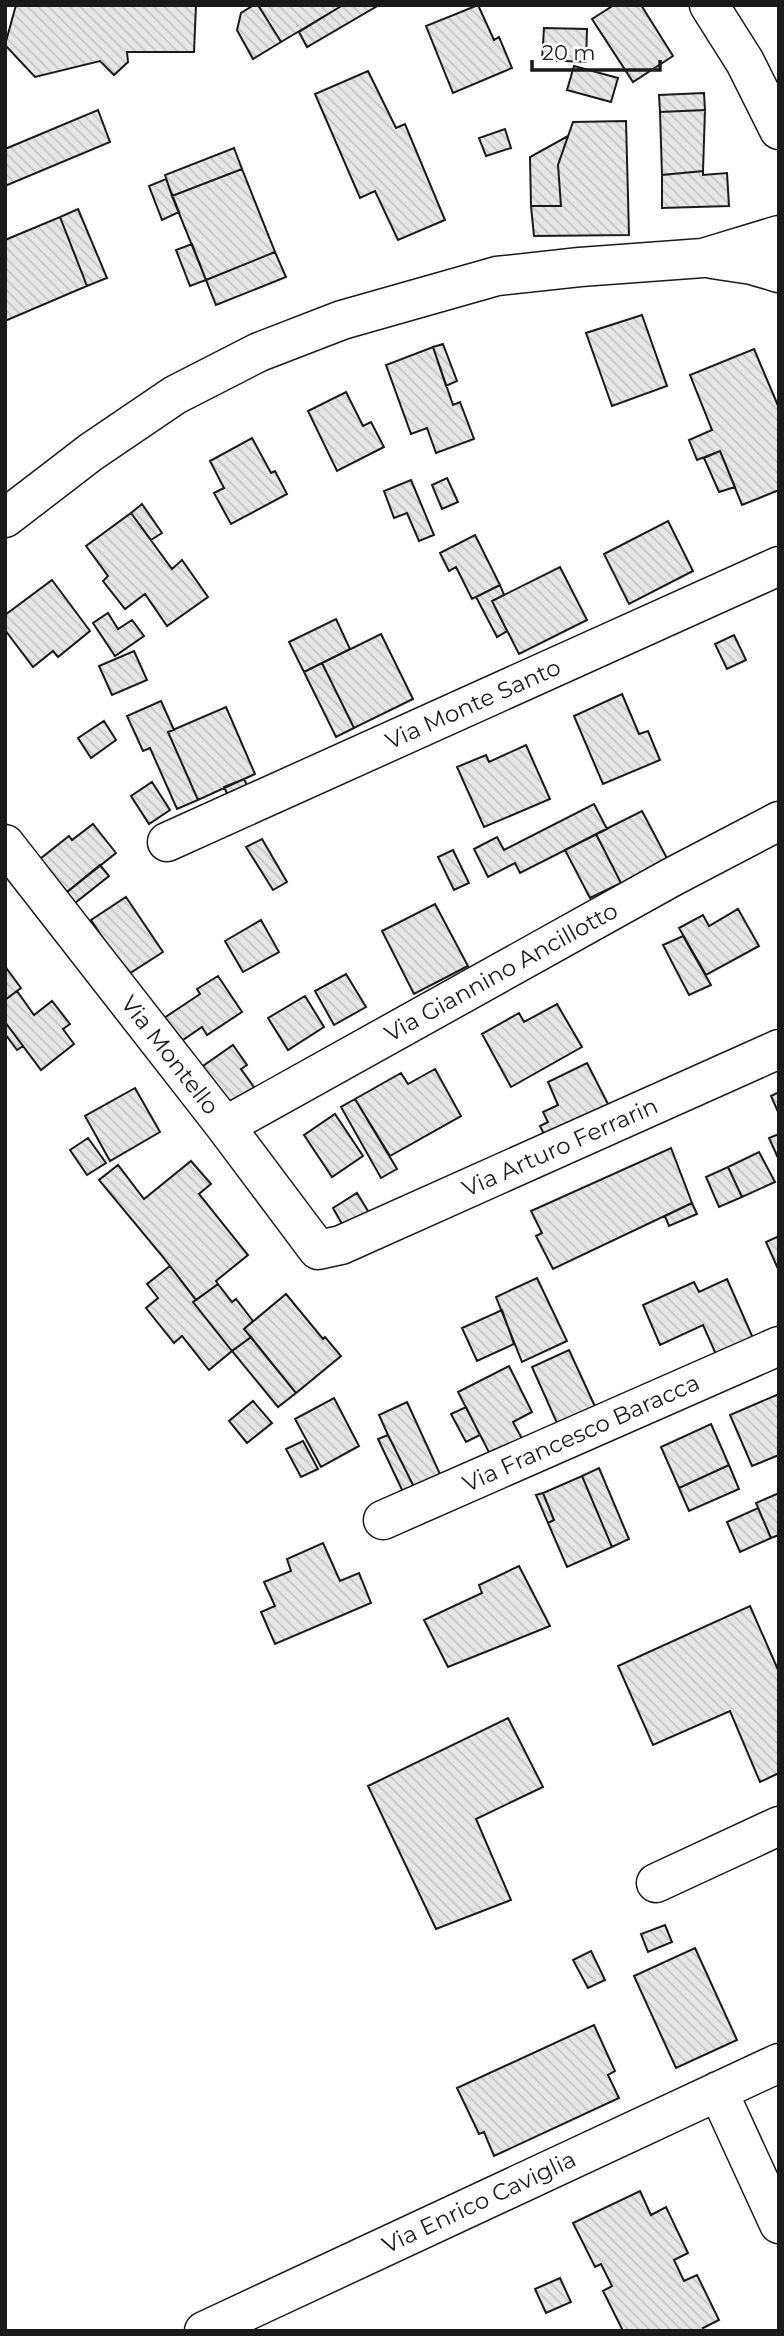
<svg xmlns="http://www.w3.org/2000/svg" width="784" height="2336" font-family="Montserrat,sans-serif">
  <style>
    .building { fill: url(#building-back-hatch); stroke: #1a1a1a; stroke-width: 2 }
    .lines { fill: none; stroke-linecap: round; stroke-linejoin: round }
    .street-casing { stroke: #1a1a1a; stroke-width: 41 }
    .secondary-casing { stroke: #1a1a1a; stroke-width: 41 }
    .street { stroke: #fff; stroke-width: 38 }
    .secondary { stroke: #fff; stroke-width: 38 }
    .labels { text-anchor: middle; stroke-width: 5; stroke-linejoin: round; paint-order: stroke }
    .street-label { font-size: 23px; fill: #1a1a1a; stroke: #fff }
  </style>
  <defs>
    <pattern id="building-back-hatch" width="6" height="6" patternUnits="userSpaceOnUse" patternTransform="scale(1.75)"><rect width="6" height="6" fill="#e6e6e6"/><path d="M-1 5l2 2M0 0l6 6M5-1l2 2" fill="none" stroke="#c5c5c5"/></pattern>
  </defs>
  <rect width="100%" height="100%" fill="#fff"/>
  <path class="building" d="M16 5H196L194 52H127L128 62 114 75 100 61 35 77 5 45Z
    M254 5H258L281 42 253 59 237 30 241 13Z
    M258 5H343L281 42Z
    M343 5H379L307 47 299 32Z
    M478 5 494 40 499 37 512 68 453 93 426 26Z
    M614 5H641L673 56 633 82 592 19Z
    M544 28 587 29 586 62 542 60Z
    M574 66 618 78 611 102 567 90Z
    M368 71 396 128 405 124 445 220 398 240 375 191 360 198 315 94Z
    M704 93 705 110 660 112 659 95Z
    M98 110 110 142 5 186V149Z
    M705 110 703 171 662 175 660 112Z
    M626 121 629 235 534 236 531 206H561L558 165 573 122Z
    M505 129 511 148 486 156 479 138Z
    M568 136 558 165 561 206H531L530 157Z
    M234 148 242 169 172 196 165 175Z
    M242 169 275 252 206 280 172 196Z
    M703 171V175L727 173 729 206 662 208V175Z
    M166 179 179 212 162 220 149 186Z
    M78 209 107 278 87 286 60 217Z
    M60 217 87 286 5 321V240Z
    M192 244 206 280 190 286 176 250Z
    M275 252 286 277 216 305 206 280Z
    M642 315 667 386 612 406 586 333Z
    M443 344 457 381 446 386 433 347Z
    M433 347 453 405 460 402 474 439 436 453 427 428 411 434 386 365Z
    M754 349 779 408V490L742 505 720 451 697 460 689 440 712 430 690 375Z
    M346 392 363 426 371 422 384 447 337 471 308 411Z
    M252 438 271 473 275 471 287 494 231 524 214 493 224 488 210 461Z
    M720 451 735 487 719 492 704 458Z
    M447 478 458 502 442 509 432 485Z
    M411 480 434 535 419 541 407 513 394 518 384 491Z
    M142 504 162 533 151 540 131 513Z
    M131 513 172 569 182 560 208 597 167 626 145 594 125 609 103 581 108 576 86 546Z
    M668 521 693 571 629 604 604 554Z
    M475 535 500 585 472 599 456 567 449 571 440 553Z
    M560 567 587 620 519 654 492 601Z
    M52 580 90 631 58 657 53 651 33 667 5 630V615Z
    M500 585 504 595 492 601 507 631 497 637 476 597Z
    M108 613 118 629 132 620 144 636 115 656 93 623Z
    M336 619 350 649 304 672 289 642Z
    M381 634 413 699 354 728 322 663Z
    M734 635 746 660 727 669 715 644Z
    M134 651 147 680 112 695 99 666Z
    M322 663 354 728 336 737 304 672Z
    M622 694 639 734 648 731 660 760 603 784 574 716Z
    M161 701 174 730 168 732 198 800 177 809 150 748 143 751 127 716Z
    M226 707 255 774 198 800 168 732Z
    M104 721 116 740 91 758 78 738Z
    M526 745 550 799 484 827 457 767 486 755 489 762Z
    M244 779 251 793 231 802 224 787Z
    M152 782 170 810 149 824 131 796Z
    M594 804 607 829 520 873 515 863 488 877 474 849 497 837 504 850Z
    M642 811 670 864 623 887 596 834Z
    M93 824 116 853 67 892 40 859 69 836 72 840Z
    M596 834 621 883 590 898 565 850Z
    M262 839 287 882 273 890 246 847Z
    M453 850 469 883 454 890 438 857Z
    M100 865 109 876 75 903 67 892Z
    M126 897 163 952 127 975 91 920Z
    M435 904 468 966 414 994 382 931Z
    M738 909 759 946 706 975 679 928 703 915 709 926Z
    M261 920 279 952 243 972 225 941Z
    M683 936 711 985 689 995 663 945Z
    M7 969 21 988 5 1000V971Z
    M346 974 366 1007 334 1025 315 991Z
    M218 976 242 1012 207 1035 202 1027 180 1042 164 1018 200 994 197 989Z
    M17 991 34 1015 52 1001 70 1024 63 1029 74 1044 41 1070 5 1022V1000Z
    M305 996 324 1027 288 1050 268 1018Z
    M557 1004 582 1047 511 1087 482 1034 519 1013 524 1022Z
    M5 1022 23 1046 17 1050 5 1034Z
    M233 1045 247 1065 241 1069 256 1090 221 1114 193 1073Z
    M587 1063 610 1108 551 1149 540 1126 548 1122 543 1112 558 1105 548 1082Z
    M435 1069 461 1116 390 1156 355 1099 401 1073 408 1084Z
    M135 1088 160 1132 110 1161 85 1116Z
    M779 1092V1114L771 1096Z
    M355 1099 397 1169 381 1178 341 1107Z
    M335 1114 363 1156 332 1177 304 1135Z
    M779 1134V1160L769 1138Z
    M88 1138 106 1163 87 1175 70 1150Z
    M671 1148 692 1203 553 1269 536 1236 542 1233 531 1211Z
    M759 1152 775 1182 742 1197 728 1167Z
    M191 1161 211 1184 199 1194 248 1255 216 1281 218 1284 196 1300 163 1257 99 1180 118 1165 144 1199Z
    M728 1167 742 1197 719 1207 706 1177Z
    M357 1193 371 1216 346 1231 333 1208Z
    M692 1203 697 1214 669 1226 665 1216Z
    M779 1236V1271L766 1242Z
    M170 1266 196 1300 193 1302 232 1351 209 1370 182 1336 174 1343 146 1308 158 1298 147 1284Z
    M537 1278 567 1341 522 1362 496 1297Z
    M727 1279 756 1345 719 1361 703 1325 660 1345 643 1305 694 1282 699 1292Z
    M218 1284 232 1302 236 1299 253 1321 244 1329 251 1337 232 1351 193 1302Z
    M286 1294 323 1339 325 1337 341 1356 296 1393 244 1329Z
    M502 1310 514 1344 477 1361 462 1328Z
    M251 1337 296 1393 278 1407 232 1351Z
    M569 1350 599 1415 561 1432 532 1367Z
    M509 1366 532 1412 513 1422 526 1446 494 1462 458 1392Z
    M779 1394V1455L752 1466 730 1415Z
    M334 1398 359 1446 321 1467 295 1419Z
    M253 1401 272 1423 247 1443 229 1421Z
    M407 1402 445 1485 414 1487 388 1435 379 1415Z
    M466 1407 480 1435 466 1442 451 1414Z
    M711 1424 729 1465 679 1488 661 1447Z
    M388 1435 414 1487 403 1492 378 1439Z
    M303 1441 318 1469 301 1477 286 1449Z
    M729 1465 739 1489 689 1511 679 1488Z
    M599 1468 629 1539 612 1547 582 1476Z
    M582 1476 612 1547 567 1567 548 1523 554 1520 543 1493Z
    M543 1493 554 1520 548 1523 536 1495Z
    M779 1493V1535L771 1538 756 1503Z
    M758 1508 771 1538 740 1552 727 1522Z
    M323 1543 340 1581 359 1573 371 1603 275 1644 261 1612 275 1606 264 1582 291 1571 287 1559Z
    M519 1566 550 1626 448 1667 424 1620 482 1593 479 1585Z
    M750 1606 779 1672V1773L760 1782 730 1711 653 1745 618 1666Z
    M508 1718 543 1787 476 1819 511 1900 436 1929 368 1786Z
    M665 1925 672 1942 648 1952 641 1934Z
    M695 1948 737 2040 676 2068 634 1976Z
    M591 1951 605 1980 588 1988 573 1960Z
    M594 2025 615 2071 608 2075 619 2098 494 2156 484 2132 479 2134 457 2088Z
    M640 2191 651 2215 666 2207 688 2253 674 2260 684 2281 697 2275 719 2320 703 2328 705 2331H623L603 2291 612 2286 601 2264 595 2267 573 2223Z
    M560 2278 571 2302 546 2313 535 2289Z"/>
  <g class="lines">
    <g class="street-casing">
      <path id="street" d="M167 842 779 566
        M5 844 225 1126 318 1250 341 1245 779 1049
        M225 1126 672 877 779 821
        M383 1520 779 1346
        M656 1883 779 1826
        M718 2091 779 2224
        M204 2331 779 2063"/>
    </g>
    <g class="secondary-casing">
      <path id="secondary" d="M709 5 745 62 779 130
        M712 259 752 265 779 273
        M5 518 91 452 175 395 259 352 342 320 497 276 580 267 703 258 779 235"/>
    </g>
    <use href="#street" class="street"/>
    <use href="#secondary" class="secondary"/>
  </g>
  <g class="labels">
    <g class="street-label">
      <text transform="translate(473 704) rotate(-24)" y="8">Via Monte Santo</text>
      <text transform="translate(501 972) rotate(-29)" y="8">Via Giannino Ancillotto</text>
      <text transform="translate(170 1055) rotate(52)" y="8">Via Montello</text>
      <text transform="translate(560 1147) rotate(-24)" y="8">Via Arturo Ferrarin</text>
      <text transform="translate(581 1433) rotate(-24)" y="8">Via Francesco Baracca</text>
      <text transform="translate(479 2202) rotate(-25)" y="8">Via Enrico Caviglia</text>
    </g>
  </g>
  <rect width="784" height="2336" fill="none" stroke="#1a1a1a" stroke-width="14"/>
  <path d="M532 60v10h128v-10" fill="none" stroke="#1a1a1a" stroke-width="3.5"/>
  <text x="542" y="60" font-size="21" fill="#1a1a1a" stroke="#ffffff" stroke-width="5" paint-order="stroke">20 m</text>
</svg>
